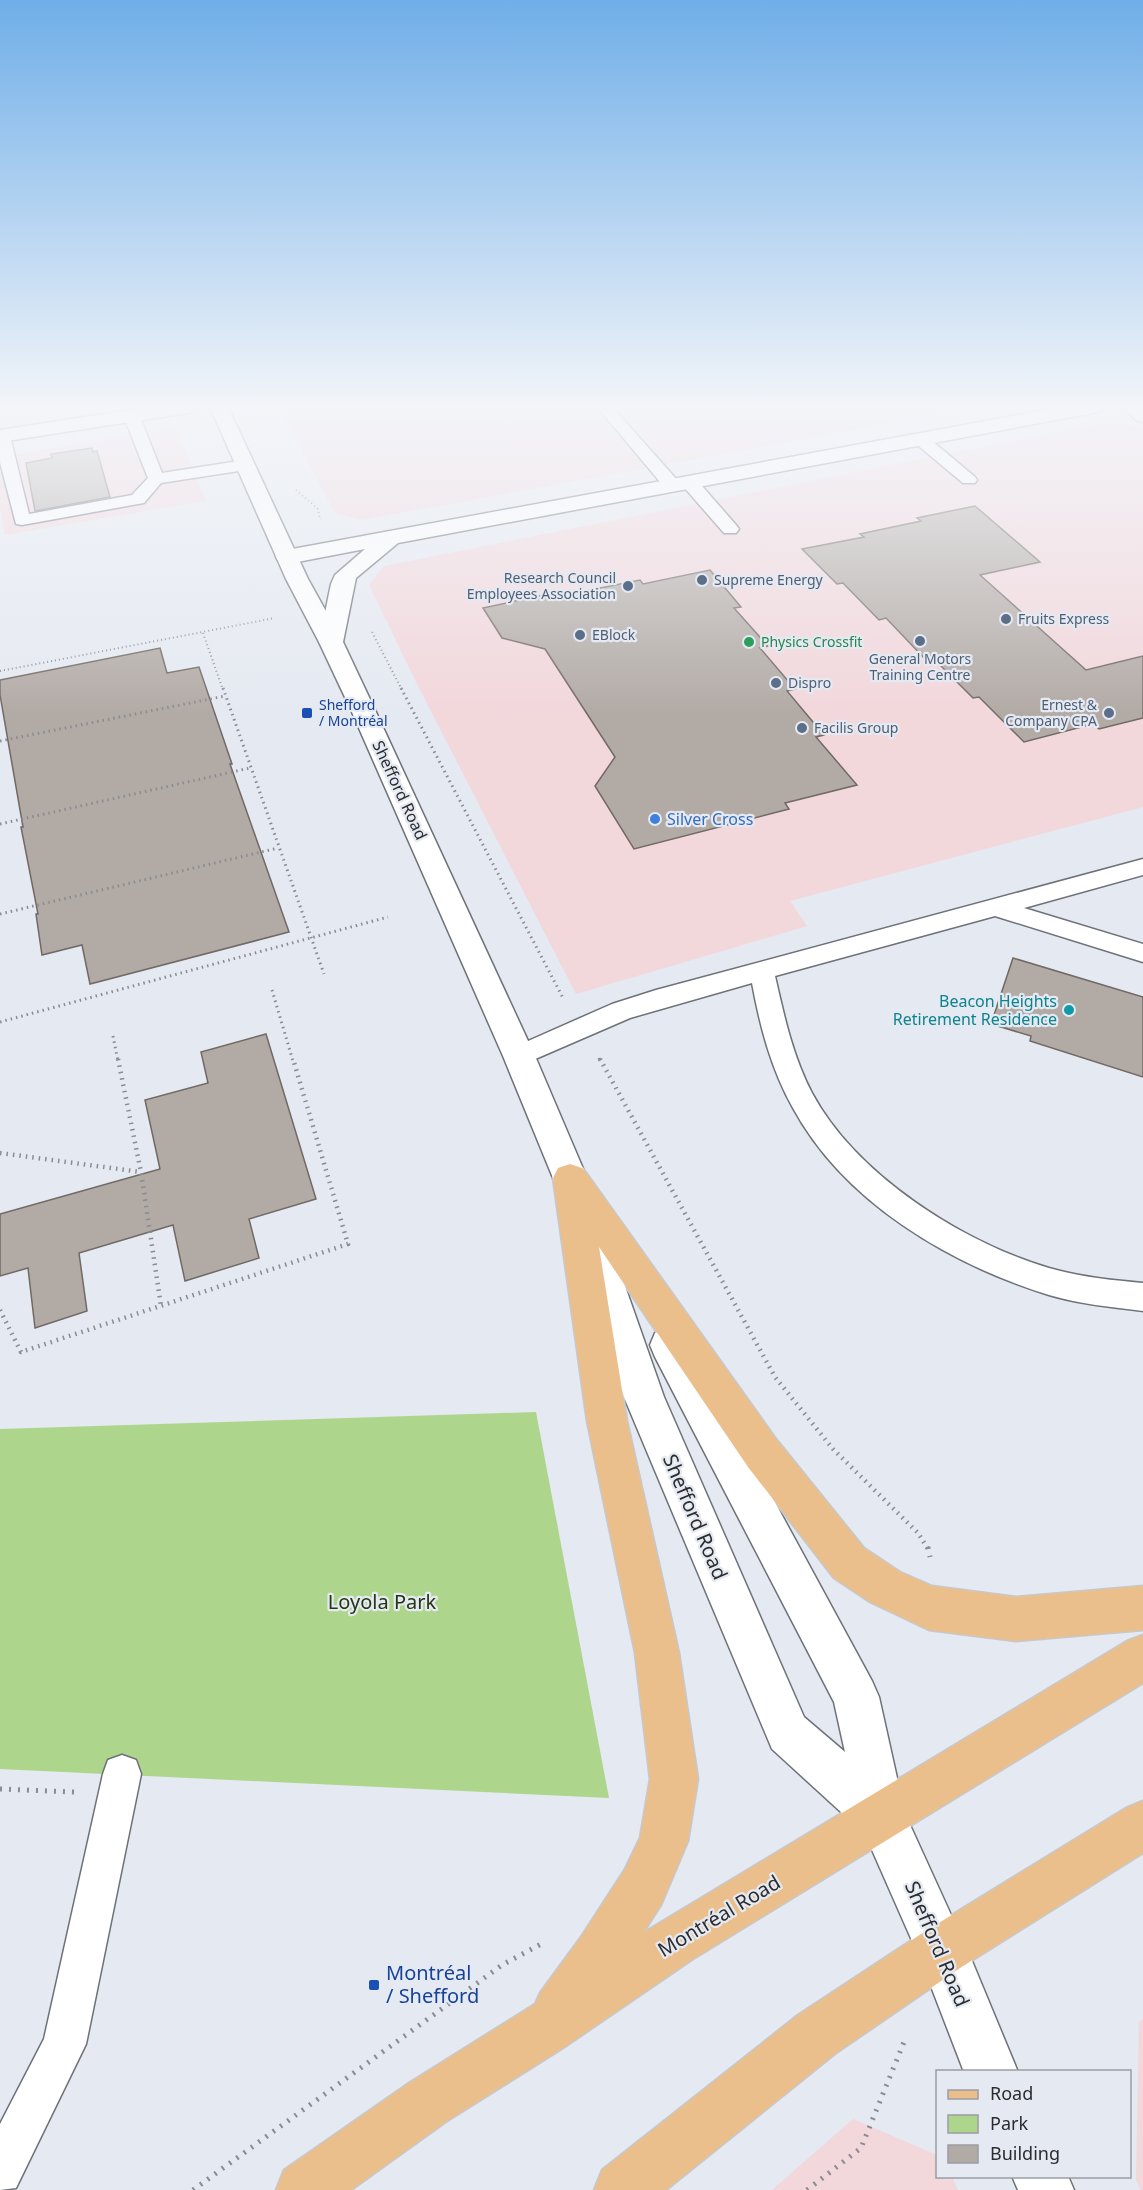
<svg xmlns="http://www.w3.org/2000/svg" width="1143" height="2190" font-family="'Noto Sans',sans-serif">
  <style>
    .commercial { fill: #f2d7db }
    .green { fill: #add58c }
    .building { fill: #b2aaa5; stroke: #716965; stroke-width: 1.5 }
    .lines { fill: none; stroke-linecap: round; stroke-linejoin: round }
    .lane-casing { stroke: #6d7178; stroke-width: 3 }
    .street-casing { stroke: #6d7178; stroke-width: 3 }
    .secondary-casing { stroke: #6d7178; stroke-width: 3 }
    .primary-casing { stroke: #c8c8c9; stroke-width: 3 }
    .path-far3 { stroke: #898c91; stroke-width: 2; stroke-dasharray: 1 3; stroke-linecap: butt }
    .path-far2 { stroke: #898c91; stroke-width: 3; stroke-dasharray: 1.5 4; stroke-linecap: butt }
    .path-far1 { stroke: #898c91; stroke-width: 4.5; stroke-dasharray: 1.5 5; stroke-linecap: butt }
    .path { stroke: #898c91; stroke-width: 5; stroke-dasharray: 2 7; stroke-linecap: butt }
    .lane { fill: #fff; fill-rule: evenodd }
    .street { fill: #fff; fill-rule: evenodd }
    .secondary { fill: #fff; fill-rule: evenodd }
    .primary { fill: #ebbf8c; fill-rule: evenodd }
    .service-dot { fill: #5c6f8a; stroke: #e5e9f1; stroke-width: 2 }
    .leisure-dot { fill: #2e9e5b; stroke: #e5e9f1; stroke-width: 2 }
    .transit-dot { fill: #1a4fb4; stroke: #e5e9f1; stroke-width: 2 }
    .shop-dot { fill: #3f7fe0; stroke: #e5e9f1; stroke-width: 2 }
    .culture-dot { fill: #0f9aa8; stroke: #e5e9f1; stroke-width: 2 }
    .labels { text-anchor: middle; stroke-width: 4.5; stroke-linejoin: round; paint-order: stroke }
    .far-service-label { font-size: 14px; fill: #4e5e75; stroke: #e5e9f1; text-anchor: start }
    .far-leisure-label { font-size: 14px; fill: #27864d; stroke: #e5e9f1; text-anchor: start }
    .far-transit-label { font-size: 14px; fill: #164399; stroke: #e5e9f1; text-anchor: start }
    .street-label { font-size: 16px; fill: #2b2c2f; stroke: #e5e9f1 }
    .shop-label { font-size: 16px; fill: #366cbe; stroke: #e5e9f1; text-anchor: start }
    .culture-label { font-size: 16px; fill: #0d838f; stroke: #e5e9f1; text-anchor: end }
    .near-street-label { font-size: 20px; fill: #2b2c2f; stroke: #e5e9f1 }
    .near-park-label { font-size: 20px; fill: #253614; stroke: #e5e9f1 }
    .near-transit-label { font-size: 20px; fill: #164399; stroke: #e5e9f1; text-anchor: start }
  </style>
  <rect width="100%" height="100%" fill="#e5e9f1"/>
  <path class="commercial" d="M279 407H980L362 520 335 513Z
    M1118 423 1143 428V807L790 901 807 926 576 994 416 682 369 585 384 566 1097 424Z
    M176 428 206 501 5 535 0 507V457Z
    M1143 2019V2190H1141L1136 2181 1139 2022Z
    M853 2119 937 2155 938 2176 952 2177 958 2190H772Z"/>
  <path class="green" d="M536 1412 609 1798 0 1769V1429Z"/>
  <path class="building" d="M92 448 93 452 97 451 110 497 35 511 26 463 52 458 51 454Z
    M975 506 1040 562 980 575 1086 670 1143 656V718L1099 729 1093 724 1024 742 979 697 973 698 931 656 924 658 886 618 879 620 843 583 837 584 802 549 864 537 860 534 921 521 917 518Z
    M710 570 741 607 734 608 768 646 760 648 795 689 787 691 824 735 816 737 857 785 785 803 789 809 634 849 595 786 615 757 545 649 502 638 483 608 557 592 560 596 640 580 643 584Z
    M160 648 167 673 199 667 232 764H230L289 932 90 984 82 945 42 955 36 914H38L21 827H23L0 695V680Z
    M1013 958 1143 997V1077L1030 1041 1031 1036 991 1024Z
    M266 1034 316 1199 249 1219 259 1258 185 1281 173 1225 79 1253 87 1311 35 1328 28 1268 0 1276V1214L160 1169 145 1100 208 1083 201 1052Z"/>
  <g class="lines">
    <g class="lane-casing">
      <path id="lane" d="M609 407 614 409 678 481 680 485 678 489H666L604 415 601 412Z
        M132 412 140 417 162 473 245 460 253 465 245 470 161 483 144 503 138 504 22 525 16 524 0 462V432L8 433 10 436 29 514 132 495 148 478 124 417Z
        M920 434 926 436 975 477 977 480 975 483H963L914 442 912 439 914 436Z
        M689 477 695 478 736 525 739 529 736 533H724L683 486 681 482Z
        M1143 859V875L1024 908 1143 944V962L995 916 775 976C784 1016 793 1057 812 1093 856 1175 962 1242 1049 1268 1080 1277 1111 1280 1143 1283V1311C1111 1307 1079 1304 1049 1295 949 1264 844 1202 793 1108 771 1069 760 1026 752 983L630 1018 519 1066 510 1063 506 1056 510 1049 612 1004 656 990Z
        M122 1755 136 1760 141 1774 86 2044 16 2188 0 2190V2124L44 2039 103 1774 108 1760Z"/>
    </g>
    <g class="street-casing">
      <path id="street" d="M149 407H197L195 411 188 413 0 442V430Z
        M1062 407H1103L1101 411 1094 413 398 543 356 578 343 642 339 647 331 649 323 647 319 642 331 584 335 575 365 549 287 564 279 562 276 557 279 552 287 550Z
        M1122 407H1143V422L1136 420Z
        M942 1925 960 1932 1018 2072H964L917 1950 924 1932Z
        M1012 2176H1068L1074 2190H1018Z"/>
    </g>
    <g class="secondary-casing">
      <path id="secondary" d="M210 407H228L308 579 343 642 375 710 535 1056 587 1178 664 1397 804 1717 845 1752 834 1702 655 1357 650 1345 655 1333 669 1328 683 1333 872 1681 879 1697 905 1814 967 1950 960 1968 942 1975 924 1968 865 1834 772 1749 624 1397 553 1178 503 1056 351 710 319 642 286 579Z"/>
    </g>
    <g class="primary-casing">
      <path id="primary" d="M570 1164 582 1168 587 1174 776 1439 864 1548 900 1572 932 1586 1016 1597 1143 1586V1630L1016 1641 929 1630 870 1602 834 1578 748 1467 599 1247 627 1421 679 1653 698 1779 688 1841 661 1905 643 1933 1127 1641 1143 1635V1683L693 1959 563 2048 447 2121 351 2190H276L284 2170 409 2083 535 2004 540 1993 581 1937 625 1869 640 1838 650 1779 635 1653 587 1421 553 1178 558 1168Z
        M1143 1801V1853L960 1968 836 2053 666 2190H594L602 2170 798 2015 924 1932 1126 1808Z"/>
    </g>
    <path class="path-far3" d="M296 490 318 509 320 520
      M372 632 402 690
      M203 633 223 690
      M0 671 275 618"/>
    <path class="path-far2" d="M223 688 324 974
      M401 688 563 998
      M0 741 225 696
      M0 824 250 768
      M0 914 278 848
      M272 990 293 1061
      M0 1022 388 917
      M113 1036 118 1061
      M599 1058 600 1061"/>
    <path class="path-far1" d="M118 1059 141 1172 161 1306
      M600 1059 775 1377 833 1449 918 1533 928 1549
      M0 1153 141 1172
      M0 1310 21 1352 348 1244 293 1059"/>
    <path class="path" d="M928 1547 930 1557
      M0 1789 74 1792
      M193 2190 502 1965 543 1943
      M807 2190 861 2148 906 2037"/>
    <use href="#lane" class="lane"/>
    <use href="#street" class="street"/>
    <use href="#secondary" class="secondary"/>
    <use href="#primary" class="primary"/>
  </g>
  <linearGradient id="sky" x2="0" y2="1"><stop stop-color="#6faee8"/><stop offset="0.57" stop-color="#f3f5f9"/><stop offset="1" stop-color="#f3f5f9" stop-opacity="0"/></linearGradient>
  <rect width="1143" height="714" fill="url(#sky)"/>
  <g class="service-dot">
    <circle cx="702" cy="580" r="6"/>
    <circle cx="628" cy="586" r="6"/>
    <circle cx="1006" cy="619" r="6"/>
    <circle cx="580" cy="635" r="6"/>
    <circle cx="920" cy="641" r="6"/>
    <circle cx="776" cy="683" r="6"/>
    <circle cx="1109" cy="713" r="6"/>
    <circle cx="802" cy="728" r="6"/>
  </g>
  <circle class="leisure-dot" cx="749" cy="642" r="6"/>
  <g class="transit-dot">
    <rect x="301" y="707" width="12" height="12" rx="3"/>
    <rect x="368" y="1979" width="12" height="12" rx="3"/>
  </g>
  <circle class="shop-dot" cx="655" cy="819" r="6"/>
  <circle class="culture-dot" cx="1069" cy="1010" r="6"/>
  <g class="labels">
    <g class="far-service-label">
      <text x="616" y="583" text-anchor="end">Research Council<tspan x="616" dy="16">Employees Association</tspan></text>
      <text x="714" y="585">Supreme Energy</text>
      <text x="1018" y="624">Fruits Express</text>
      <text x="592" y="640">EBlock</text>
      <text x="920" y="664" text-anchor="middle">General Motors<tspan x="920" dy="16">Training Centre</tspan></text>
      <text x="788" y="688">Dispro</text>
      <text x="1097" y="710" text-anchor="end">Ernest &amp;<tspan x="1097" dy="16">Company CPA</tspan></text>
      <text x="814" y="733">Facilis Group</text>
    </g>
    <g class="far-leisure-label">
      <text x="761" y="647">Physics Crossfit</text>
    </g>
    <g class="far-transit-label">
      <text x="319" y="710">Shefford<tspan x="319" dy="16">/ Montréal</tspan></text>
    </g>
    <g class="street-label">
      <text transform="translate(400 790) rotate(65)" y="6">Shefford Road</text>
    </g>
    <g class="shop-label">
      <text x="667" y="825">Silver Cross</text>
    </g>
    <g class="culture-label">
      <text x="1057" y="1007">Beacon Heights<tspan x="1057" dy="18">Retirement Residence</tspan></text>
    </g>
    <g class="near-street-label">
      <text transform="translate(695 1517) rotate(67)" y="7">Shefford Road</text>
      <text transform="translate(719 1916) rotate(-31)" y="7">Montréal Road</text>
      <text transform="translate(937 1944) rotate(67)" y="7">Shefford Road</text>
    </g>
    <g class="near-park-label">
      <text x="382" y="1609">Loyola Park</text>
    </g>
    <g class="near-transit-label">
      <text x="386" y="1980">Montréal<tspan x="386" dy="23">/ Shefford</tspan></text>
    </g>
  </g>
  <rect x="936" y="2070" width="195" height="108" fill="#e5e9f1" stroke="#9b9da3" stroke-width="1.5"/>
  <rect x="948" y="2090" width="30" height="9" fill="#ebbf8c" stroke="#9b9da3" stroke-width="1.5"/>
  <text x="990" y="2100" font-size="18" fill="#2b2c2f">Road</text>
  <rect x="948" y="2115" width="30" height="18" fill="#add58c" stroke="#9b9da3" stroke-width="1.5"/>
  <text x="990" y="2130" font-size="18" fill="#2b2c2f">Park</text>
  <rect x="948" y="2145" width="30" height="18" fill="#b2aaa5" stroke="#9b9da3" stroke-width="1.5"/>
  <text x="990" y="2160" font-size="18" fill="#2b2c2f">Building</text>
</svg>
